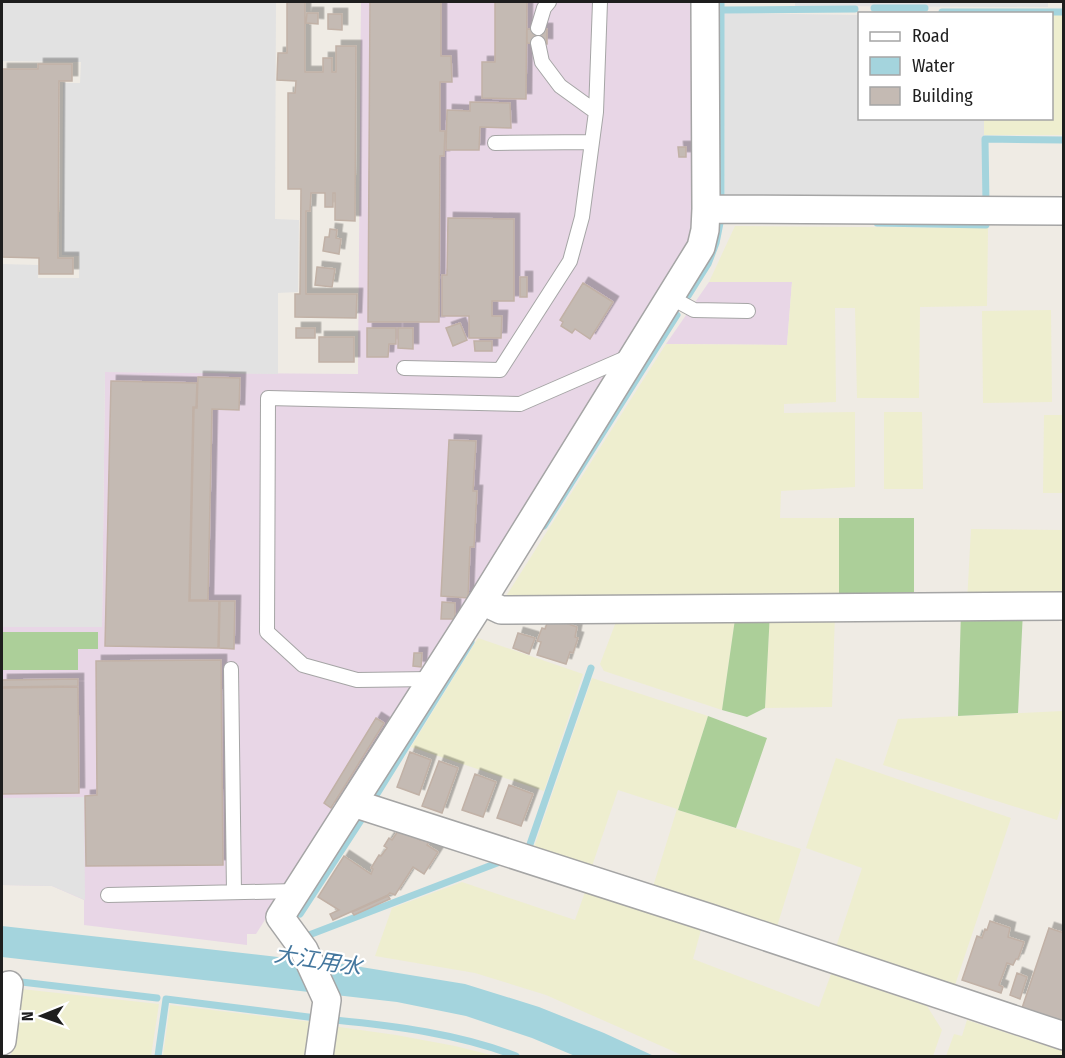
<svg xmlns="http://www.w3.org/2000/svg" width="1065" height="1058" font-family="'Fira Sans Condensed','Noto Sans JP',sans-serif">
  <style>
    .industrial { fill: #e8d6e6 }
    .farmland { fill: #eeeecf }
    .forest { fill: #accf99 }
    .parking { fill: #e2e2e2 }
    .water { fill: #a4d4dd }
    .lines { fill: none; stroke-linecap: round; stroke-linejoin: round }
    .stream { stroke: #a4d4dd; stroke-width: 7 }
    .building { fill: #c4bab3; stroke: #c1b1a6; stroke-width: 1.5; filter: url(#shadow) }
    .lane-casing { stroke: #a5a5a5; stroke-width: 16 }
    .street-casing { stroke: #a5a5a5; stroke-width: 30 }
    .lane { stroke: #fff; stroke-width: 14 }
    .street { stroke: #fff; stroke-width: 27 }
    .labels { text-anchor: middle; stroke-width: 4.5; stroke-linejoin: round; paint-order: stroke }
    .water-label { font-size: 22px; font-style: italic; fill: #44779e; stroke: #fff }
  </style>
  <defs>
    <filter id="shadow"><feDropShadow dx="5.5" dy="-5.5" stdDeviation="0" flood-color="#0004"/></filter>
  </defs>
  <rect width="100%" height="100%" fill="#efebe4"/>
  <path class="industrial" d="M361 2H695V220L692 236 632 340 256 934H247V945L84 925V900L52 886 2 885V627H102L105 372 358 374Z
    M709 282H792L787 345 666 344Z"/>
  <path class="farmland" d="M1052 15H1063V135H984V119L1052 118Z
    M735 226 988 228 987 306 920 307 919 398H857L855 308H835L836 402 784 404V413L855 412V487L781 491 780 518H839V602L501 604 666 344 787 345 792 282H709Z
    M1051 310 1052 402 983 403 982 311Z
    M884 412H922L923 489H884Z
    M1044 415H1063V493H1043Z
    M971 529 1063 530V601L967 602Z
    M736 612 722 710 604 671 600 664 617 619Z
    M770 612 835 613 832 707 765 708Z
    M478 638 583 674 544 791 411 747Z
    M592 678 708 716 678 810 801 849 775 933 651 893 677 809 618 790 590 872 532 853Z
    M1063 711V800L1057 820 883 765 898 719Z
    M836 758 1011 818 952 994 834 953 862 868 806 848Z
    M462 882 575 920 585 892 701 930 693 959 819 1007 831 974 927 1006 942 1030 933 1056H684L546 995 475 973 375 956 392 908Z
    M21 989 159 1004 151 1056H11Z
    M170 1005 313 1022 308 1056H163Z
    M967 1020 1063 1051V1056H946L954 1034 962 1036Z
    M332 1026 396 1035 455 1046 495 1056H328Z"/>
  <path class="forest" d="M839 518H914V601L839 602Z
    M961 611H1023L1018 713 958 716Z
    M736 612H770L765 708 747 717 722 710Z
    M2 632H98V649H78V670H2Z
    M708 716 767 738 736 828 678 810Z"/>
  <path class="parking" d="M2 2H276L275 219 299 220 298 292 278 293V374L105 372 102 627H2V264L38 265V278H79V256L62 255 63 83H80L81 62 2 61Z
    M795 2H1048V7L795 6Z
    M724 13 859 15 860 118 984 119V202L725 201Z
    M84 797 85 900 52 886 2 885V798Z"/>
  <path class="water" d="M2 926 278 957H300L465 984 539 1007 604 1033 654 1056H575L532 1038 466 1016 397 1002 2 957Z"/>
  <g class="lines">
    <path class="stream" d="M874 8H925
      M721 10 855 9
      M942 12H1064
      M721 197V2
      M986 204 985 139 1064 140
      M877 223 986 225V220
      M688 296 708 264 716 243 720 223
      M544 526 677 315
      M372 802 471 642
      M528 850 591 668
      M300 914 365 814
      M309 935 505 860
      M13 981 157 998
      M335 1020C396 1026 459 1034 516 1056
      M158 1056 166 999 316 1018"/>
  </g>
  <path class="building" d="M287 2H305V72H323V58H332V72H336V46H356L355 221 335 220V193H333V207H325V193H311L310 211H306V294H357L356 318 295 317V294H300L301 189H288V93H295L296 81 277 80 278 53H287Z
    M370 2H441V56H451L452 82H440V131H445L444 156H440L439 322H368Z
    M495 2H527L526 99 482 98V62H495Z
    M307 13H318V24L306 23Z
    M328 14H342V30L328 29Z
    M527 29H547V44L527 43Z
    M38 64H72V81H59L58 258H73V274H39V258L2 257V69H38Z
    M470 102 510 103 511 128 480 127 479 150H446L447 110 470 111Z
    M678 147H686V157H679Z
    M448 218 514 219V301H492V316H502L501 338H469V316H442V275H447Z
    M330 229 337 230 336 238 341 239 339 254 323 251 325 237H329Z
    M317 267 335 269 332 287 315 285Z
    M520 277H527V297H520Z
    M583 283 613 302 590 339 575 329 572 333 561 326 563 322 560 320Z
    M460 323 467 340 453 346 446 328Z
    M296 328H315V338H296Z
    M367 328H396V344H389L388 357H367Z
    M398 328H413V349L398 348Z
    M319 337H354V362H319Z
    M474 341H492V351H475Z
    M198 377 240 378 239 410 212 409 208 600H190L194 408H197Z
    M111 381 197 383 196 407H193L189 601H219L218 648 105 646Z
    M449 440 476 441 473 491H477L474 547H470L468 598 441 596Z
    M220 601H235L234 649 219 648Z
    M442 602 455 603V619H441Z
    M557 620 577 627 575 637 578 638 573 653 570 652 566 664 537 655 541 642 537 641 542 628 545 629 548 621 556 623Z
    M518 633 535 638 529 654 513 648Z
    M414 653H422L421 667 413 666Z
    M221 660 223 865 86 866 85 796 97 795 96 661Z
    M78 679V686L2 687V680Z
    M78 687 79 793 2 794V688Z
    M376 718 384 723 331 808 324 803Z
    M410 752 431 760 419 795 397 787Z
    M439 761 458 768 442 813 422 806Z
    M475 774 496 782 483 817 462 810Z
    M509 785 533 794 521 826 497 818Z
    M400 828 420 840 422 837 429 842 427 845 438 852 424 874 413 867 395 895 390 893 388 895 333 920 330 914 339 910 318 897 344 856 371 874 373 869 371 868 379 855 381 856 387 848 384 846 389 838 392 840Z
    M388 896 390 899 354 915 352 912Z
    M990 921 1010 928 1008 937 1024 942 1018 959H1016L1013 965 1007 963 999 985 1003 987 1001 993 962 980 977 936 982 938 985 929 987 930Z
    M1049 928 1064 933V1024L1020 1014Z
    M1017 973 1027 977 1020 999 1010 995Z"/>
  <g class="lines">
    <g class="lane-casing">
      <path id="lane" d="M538 28 544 8 549 2
        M538 43 542 62 560 86 596 112
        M495 143 592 142
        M670 297 694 310 748 311
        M404 368 500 370 570 261 582 217 596 112 600 2
        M231 669 234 892
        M432 679 357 680 303 665 267 632 268 398 520 404 628 357
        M108 895 297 891"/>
    </g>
    <g class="street-casing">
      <path id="street" d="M706 209 1064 211
        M482 601 501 610 1064 606
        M353 803 710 918 1064 1036
        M2 1041 9 985
        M319 1056 327 1000 304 950 280 917 482 601 701 247 705 230 706 209 705 2"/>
    </g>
    <use href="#lane" class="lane"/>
    <use href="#street" class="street"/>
  </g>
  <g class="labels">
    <g class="water-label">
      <text transform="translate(318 960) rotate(9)" y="8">大江用水</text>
    </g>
  </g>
  <rect width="1065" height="1058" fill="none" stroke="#1e1e1e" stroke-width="6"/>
  <rect x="858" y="12" width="195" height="108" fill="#ffffff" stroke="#a5a5a5" stroke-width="1.5"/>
  <rect x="870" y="32" width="30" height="9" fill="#ffffff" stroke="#a5a5a5" stroke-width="1.5"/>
  <text x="912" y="42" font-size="18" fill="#1e1e1e">Road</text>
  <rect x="870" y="57" width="30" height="18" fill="#a4d4dd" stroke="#a5a5a5" stroke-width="1.5"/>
  <text x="912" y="72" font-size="18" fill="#1e1e1e">Water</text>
  <rect x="870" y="87" width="30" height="18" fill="#c4bab3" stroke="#a5a5a5" stroke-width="1.5"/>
  <text x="912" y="102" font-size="18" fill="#1e1e1e">Building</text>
  <g transform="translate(42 1016) rotate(269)" stroke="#ffffff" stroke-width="4.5" paint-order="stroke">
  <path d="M0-4.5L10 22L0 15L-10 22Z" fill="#1e1e1e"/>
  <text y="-9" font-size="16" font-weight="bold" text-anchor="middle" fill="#1e1e1e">N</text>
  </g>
</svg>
